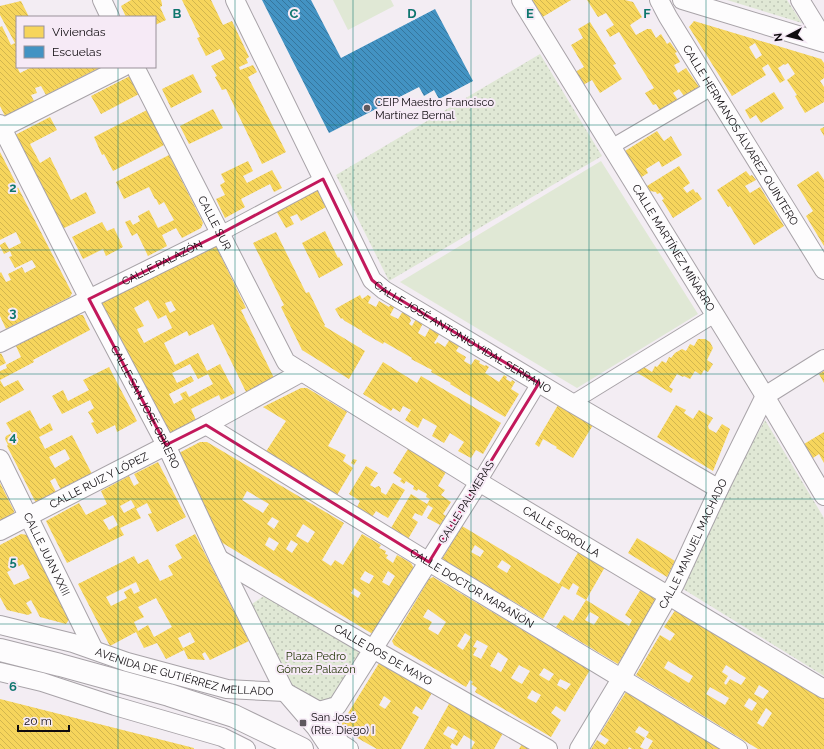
<svg xmlns="http://www.w3.org/2000/svg" width="824" height="749" font-family="Raleway,sans-serif">
  <style>
    .park { fill: url(#park-dots) }
    .garden { fill: #e0e8d5 }
    .homes { fill: url(#homes-back-hatch); fill-rule: evenodd }
    .schools { fill: url(#schools-back-hatch) }
    .lines { fill: none; stroke-linecap: round; stroke-linejoin: round }
    .pedestrian-casing { stroke: #a8a3a8; stroke-width: 16 }
    .minor-casing { stroke: #a8a3a8; stroke-width: 20 }
    .secondary-casing { stroke: #a8a3a8; stroke-width: 24 }
    .pedestrian { stroke: #fdfcfd; stroke-width: 14 }
    .minor { stroke: #fdfcfd; stroke-width: 18 }
    .secondary { stroke: #fdfcfd; stroke-width: 22 }
    .marked { fill: none; stroke: #c2185b; stroke-width: 3; stroke-linejoin: round }
    .grid { fill: none; stroke: #0f766e; stroke-width: 1; stroke-opacity: 0.55 }
    .poi-dot { fill: #5f5a5f; stroke: #f6eaf6; stroke-width: 1.5 }
    .labels { text-anchor: middle; stroke-width: 4; stroke-linejoin: round; paint-order: stroke }
    .poi-label { font-size: 11px; fill: #0f0b0f; stroke: #f6eaf6; text-anchor: start }
    .street-label { font-size: 11px; fill: #0f0b0f; stroke: #f6eaf6 }
    .park-label { font-size: 11px; fill: #213404; stroke: #f6eaf6 }
    .grid-label { font-size: 13px; text-anchor: middle; font-weight: bold; fill: #0f766e; stroke: #f6eaf6; stroke-width: 4; stroke-linejoin: round; paint-order: stroke }
  </style>
  <defs>
    <pattern id="park-dots" width="8" height="8" patternUnits="userSpaceOnUse"><rect width="8" height="8" fill="#e0e8d5"/><path d="M2 2h.1M6 6h.1" fill="none" stroke="#bfc6b6" stroke-width="1.8" stroke-linecap="round"/></pattern>
    <pattern id="homes-back-hatch" width="6" height="6" patternUnits="userSpaceOnUse"><rect width="6" height="6" fill="#f6d55c"/><path d="M-1 5l2 2M0 0l6 6M5-1l2 2" fill="none" stroke="#d2b64f"/></pattern>
    <pattern id="schools-back-hatch" width="6" height="6" patternUnits="userSpaceOnUse"><rect width="6" height="6" fill="#4393c3"/><path d="M-1 5l2 2M0 0l6 6M5-1l2 2" fill="none" stroke="#36769d"/></pattern>
  </defs>
  <rect width="100%" height="100%" fill="#f3edf3"/>
  <path class="park" d="M727 0H787L802 23Z
    M540 54 602 156 389 281 336 175Z
    M765 420 824 518V676L675 584Z
    M273 590 373 649 337 706 285 692 244 609Z"/>
  <path class="garden" d="M333 0H391L394 6 348 30Z
    M601 161 698 314 577 388 400 282Z"/>
  <path class="homes" d="M131 0H161L162 4V6L160 7 166 20 155 25V17H126L121 6Z
    M182 0H211L223 25 232 21 249 57 246 59 248 63 239 67 240 70 253 65 257 72 248 77 286 152 262 164 226 89 222 90 215 77 217 76 211 66 225 59 220 49 206 56 197 38 200 37Z
    M530 0H571L541 18Z
    M587 0H625L633 2 642 17 630 25 636 35 647 29H651L656 38 661 34 667 44 670 42 677 52 675 53 680 62 674 65 678 73 686 68 699 87 684 96 679 89 673 93 678 100 660 111 656 104 653 105 645 93 654 88 619 32 610 37 606 30 614 25 606 13 598 17Z
    M21 1 29 17H17L16 65 20 73 32 67H101L46 95 41 86 35 88 37 93 31 95 34 101 5 116 0 106V27L2 26 11 45 15 43 0 15V6Z
    M694 21 821 59 824 63V78L820 81 824 87V102L805 113 795 96 797 95 787 80 795 74 788 63 785 65 784 64 778 68 785 80 780 83 768 64 762 68 766 75 732 96 689 27ZM755 43 762 55 756 59 749 47Z
    M590 22 616 64 613 65 622 79 600 93 592 80 583 85 575 72 584 67 571 45 583 38 578 29Z
    M193 74 202 92 171 108 162 89Z
    M130 76 139 94 101 114 91 96Z
    M774 92 784 108 761 123 756 115 750 119 745 110Z
    M213 109 223 128 189 144 180 126Z
    M147 110 164 145 113 171 104 154 102 155 94 137Z
    M50 117 57 130 30 144 40 163 50 157 71 200 86 192 96 213 62 229 15 135Z
    M824 127V136L820 129Z
    M657 131 664 141 671 136 682 155 662 167 659 161 646 169 648 173 640 178 625 151Z
    M0 152 72 293 70 297 6 329 0 316V273L1 272 6 282 11 280 8 274 22 267 25 273 36 267 32 260 15 268 9 257 12 256 10 251 4 254 0 246V245L5 242 9 249 21 243 16 232 0 240Z
    M169 155 203 223 201 228 182 238 176 228 162 235 167 246 148 256 137 233 132 236 125 222 130 220 133 225 140 221 138 216 149 210 158 228 174 220 164 202 159 205 156 199H155L149 187 124 199 116 182Z
    M248 161 253 171 243 176 247 183 272 170 282 188 274 192 270 184 241 199 245 207 225 218 216 199 225 195 220 185 225 182 221 174Z
    M679 166 690 183 683 188 687 193 693 189 696 193 697 192 702 199 673 218 662 200 664 199 660 193 657 194 656 192 650 191 647 186Z
    M746 171 750 176 752 175 756 180 745 186 750 193 760 187 784 226 754 245 730 206 728 207 717 190Z
    M818 171 824 180V246L806 216 813 211 797 185Z
    M316 187 326 207 301 221 297 214 290 217 294 224 286 228 275 209Z
    M102 222 107 231 114 228 123 247 106 256 103 249 83 259 72 237Z
    M325 231 338 258 339 257 343 265 319 278 302 243Z
    M276 232 306 293 309 292 325 325 324 326 365 351 349 379 302 350 281 307 284 305 253 243Z
    M216 246 246 308 241 310 274 378 246 392 213 324 189 336 187 331 164 343 175 365 198 353 207 371 220 364 235 393 221 400 219 395 191 409 196 420 168 435 101 305 102 302ZM148 300 158 319 166 315 172 328 144 343 137 329 144 326 134 308ZM171 301 176 310 170 313 165 303ZM190 364 198 379 208 374 213 384 189 397 186 391 180 394 183 399 174 404 169 394 194 381 191 376 177 383 172 373Z
    M360 295 362 299 368 295 371 297 368 303 376 307 379 301 389 307 391 304 395 306 390 315 398 319 403 311 409 315 411 321 409 324 412 326 416 319 423 323 418 333 425 337 430 328 440 333 434 343 436 344 437 342 445 347 450 339 460 345 456 351 466 357 464 361 471 365 475 359 480 361 479 363 485 366 486 365 489 367 485 373 499 382 504 375 507 377 506 379 511 382 512 380 515 382 511 389 519 394 505 417 450 384 451 383 431 372 432 370 411 359 412 358 384 342 383 344 362 332V331L345 321 342 318 341 319 335 309Z
    M76 315H83L90 330 33 360 34 362 0 380 4 387 18 380 24 390 0 403V371L7 368 6 365 21 357 16 346Z
    M698 339H705L710 342 713 348 707 360 713 364 708 372 704 370 701 375 695 371 690 379 684 376 683 377 677 374 669 387 673 389 671 393 636 372 644 367 652 372 655 366 657 367 662 361 666 363 669 357 671 358 675 353 682 349 686 351 690 344 694 346Z
    M1 353 6 363 0 366V354Z
    M383 362 417 383 421 376 501 423 483 454 476 450 471 458 458 451 464 442 450 433 444 443 432 436 437 426 423 418 418 428 405 420 411 410 403 406 400 412 393 408 391 411 363 394Z
    M109 367 137 421 117 432 115 425 97 434 91 423 94 422 88 412 94 408 90 400 62 414 52 396 63 390 68 401 89 390 83 380Z
    M824 371V383L819 374Z
    M301 388H307L347 412 328 446 346 455 343 461 353 468 337 495 265 453 286 421 263 407Z
    M558 405 593 425 573 458 556 448 557 447 543 439 539 447 535 444Z
    M676 405 686 410 684 413 693 419 699 410 713 418 708 426 709 429 716 433 722 424 730 429 713 471 657 437Z
    M30 410 40 429 50 423 53 430 39 437 45 449 72 435 92 474 61 490 55 478 50 481 56 492 36 503 7 446 8 445 5 439 6 436 12 433 6 423ZM65 449 70 459 55 468 49 457Z
    M824 432V463L819 454 813 458 804 444Z
    M200 442H207L344 523 322 560 331 566 335 560 343 565 362 534 381 545 379 548 386 551 385 554 388 555 386 558 393 563 397 555 411 563 414 568 376 632 371 633 221 542 177 454ZM247 491 269 504 263 513 242 500ZM272 517 279 521 274 529 267 524ZM303 524 315 532 308 543 296 536ZM269 537 279 543 274 551 265 545ZM291 540 298 544 292 553 286 549ZM365 571 374 576 369 584 360 579ZM388 571 395 576 389 586 382 582ZM354 588 361 593 358 598 351 593Z
    M408 449 446 472 438 486 445 490 441 495 451 502 443 514 446 516 440 525 427 518 433 508 428 505 422 516 415 513 412 518 418 522 408 539 391 528 411 494 427 504 430 499 426 497 427 494 418 489 417 491 413 489 414 486 406 481 404 484 400 481 402 479 393 473Z
    M353 459 357 460 354 465 351 463Z
    M158 462 186 517 157 532 148 514 152 513 147 503 136 509 141 518 120 528 124 535 67 563 46 521 79 503 86 515 107 504 101 491 129 476 134 486 139 483 134 474ZM131 500 135 507 124 513 120 506ZM113 515 118 525 109 530 103 520Z
    M366 466 378 473 370 485 375 488 376 487 379 486 381 489V492L386 495 393 483 405 490 388 518 376 511 372 517 357 507 360 501 349 494Z
    M0 483 14 511 13 516 0 522Z
    M462 526 559 584 579 551 605 567 586 600 576 594 579 587 573 583 569 590 562 586 543 619 442 559ZM475 545 484 551 480 557 471 552ZM502 560 511 566 507 573 497 567Z
    M21 534 27 535 70 618 66 624 40 617 31 600 26 603 32 613 28 615 7 610 0 597V545ZM23 564 30 578 14 585 7 572Z
    M195 534 249 641 210 660 205 652 202 654 205 660 188 659 184 650 166 659 157 643 144 648 136 632 110 646 78 584 134 556 138 564 148 559 160 581 173 575 168 566 182 558 175 545ZM136 582 140 591 134 594 131 588 124 592 127 598 111 606 106 597ZM156 598 172 627 154 637 148 625 138 631 134 622 144 617 138 607ZM190 632 195 642 183 648 178 638Z
    M637 538 675 561 667 577 628 553Z
    M433 577 590 670 565 712 556 706 551 713 561 720 551 737 475 692 477 688 471 684 473 682 470 680 466 687 394 645 392 641 429 579ZM428 609 446 622 438 635 428 629 432 622 423 617ZM465 633 471 637 463 650 457 646ZM477 640 488 646 481 659 473 655 477 648 473 647ZM498 652 508 659 501 672 490 666ZM519 665 530 671 522 684 511 678ZM544 668 554 674 549 681 539 675ZM560 679 571 684 566 690 557 685ZM532 690 541 695 536 703 527 698Z
    M641 589 658 598 618 664 556 627 564 615 573 621 586 600 629 626 632 620 625 615ZM590 612 599 617 594 625 585 620Z
    M676 609 824 698V749H758L636 675 660 635 670 641 675 634 664 627ZM668 661 693 676 689 683 664 668ZM726 665 746 678 741 685 730 679 726 685 724 683 728 676 722 672ZM759 685 769 691 763 699 754 694ZM710 687 729 698 725 705 706 694ZM749 698 757 703 752 711 744 706ZM766 708 772 713 763 727 757 723Z
    M381 660 433 691 422 710 416 706 412 713 419 717 401 749H377L343 730 342 723ZM384 696 391 701 385 709 379 705Z
    M626 692 721 749H648L653 741 646 737 649 732 639 726 635 732 645 738 640 747 644 749H632L629 747 628 749H591L597 740 605 745 609 740 600 734Z
    M0 699 194 748V749H0Z
    M450 702 503 733 494 749H471L475 742 464 735 457 746 452 743 450 747 452 749H424ZM448 726 458 731 453 740 443 734Z
    M522 744 530 749H519Z"/>
  <path class="schools" d="M262 0H311L341 58 435 9 473 81 439 99 434 90 424 96 419 87 329 133Z"/>
  <g class="lines">
    <g class="pedestrian-casing">
      <path id="pedestrian" d="M611 147 712 88
        M220 234 323 179
        M572 403 715 315
        M479 482 539 383"/>
    </g>
    <g class="minor-casing">
      <g id="minor">
        <path d="M102 0 110 17"/>
        <path id="s1" d="M235 0 372 280 384 290 572 403 719 489"/>
        <path id="s2" d="M521 0 765 396 824 496"/>
        <path id="s3" d="M659 0 668 17 824 270"/>
        <path d="M682 0 824 43"/>
        <path d="M800 0 824 39"/>
        <path id="s4" d="M135 67 286 362 479 482 824 689"/>
        <path id="s5" d="M0 124 89 299 166 445 219 559 285 692 316 728 330 749"/>
        <path d="M0 129 123 67"/>
        <path id="s6" d="M0 343 220 234"/>
        <path id="s7" d="M206 425 419 556 738 749"/>
        <path id="s8" d="M0 459 94 650"/>
        <path id="s9" d="M0 531 206 425 302 372"/>
        <path id="s10" d="M219 559 373 649 548 749"/>
        <path id="s11" d="M0 625 73 643 127 662 227 689 285 692 319 711 341 744 349 749"/>
        <path d="M0 672 42 682 115 706 222 737 246 749"/>
        <path d="M319 711 337 706 479 482"/>
        <path id="s12" d="M579 749 621 679 675 584 719 489 765 396 824 359"/>
      </g>
    </g>
    <g class="secondary-casing">
      <path id="secondary" d="M0 650 60 665 169 695 234 716 302 749"/>
    </g>
    <use href="#pedestrian" class="pedestrian"/>
    <use href="#minor" class="minor"/>
    <use href="#secondary" class="secondary"/>
  </g>
  <path class="marked" d="M323 179 372 280 384 290 539 383 429 562 206 425 166 445 89 299 220 234Z"/>
  <path class="grid" d="M118 0V17M235 0V749M353 0V749M471 0V749M589 0V749M706 0V749M118 67V749M0 125H824M0 250H824M0 374H824M0 499H824M0 624H824"/>
  <g class="poi-dot">
    <circle cx="367" cy="108" r="4"/>
    <rect x="299" y="719" width="8" height="8" rx="2"/>
  </g>
  <g class="labels">
    <g class="poi-label">
      <text x="375" y="106">CEIP Maestro Francisco<tspan x="375" dy="13">Martínez Bernal</tspan></text>
      <text x="311" y="721">San José<tspan x="311" dy="13">(Rte. Diego) I</tspan></text>
    </g>
    <g class="street-label">
      <text dy="4" stroke="none"><textPath href="#s3" startOffset="158">CALLE HERMANOS ÁLVAREZ QUINTERO</textPath></text>
      <text dy="4" stroke="none"><textPath href="#s4" startOffset="175">CALLE SUR</textPath></text>
      <text dy="4" stroke="none"><textPath href="#s2" startOffset="291">CALLE MARTÍNEZ MIÑARRO</textPath></text>
      <text dy="4" stroke="none"><textPath href="#s6" startOffset="181">CALLE PALAZÓN</textPath></text>
      <text dy="4" stroke="none"><textPath href="#s1" startOffset="419">CALLE JOSÉ ANTONIO VIDAL SERRANO</textPath></text>
      <text dy="4" stroke="none"><textPath href="#s5" startOffset="318">CALLE SAN JOSÉ OBRERO</textPath></text>
      <text dy="4" stroke="none"><textPath href="#s9" startOffset="111">CALLE RUIZ Y LÓPEZ</textPath></text>
      <text transform="translate(466 502) rotate(-58)" y="4">CALLE PALMERAS</text>
      <text dy="4" stroke="none"><textPath href="#s4" startOffset="655">CALLE SOROLLA</textPath></text>
      <text dy="4" stroke="none"><textPath href="#s12" startOffset="235">CALLE MANUEL MACHADO</textPath></text>
      <text dy="4" stroke="none"><textPath href="#s8" startOffset="106">CALLE JUAN XXIII</textPath></text>
      <text dy="4" stroke="none"><textPath href="#s7" startOffset="312">CALLE DOCTOR MARAÑÓN</textPath></text>
      <text dy="4" stroke="none"><textPath href="#s10" startOffset="190">CALLE DOS DE MAYO</textPath></text>
      <text dy="4" stroke="none"><textPath href="#s11" startOffset="191">AVENIDA DE GUTIÉRREZ MELLADO</textPath></text>
    </g>
    <g class="park-label">
      <text x="316" y="660">Plaza Pedro<tspan x="316" dy="13">Gómez Palazón</tspan></text>
    </g>
  </g>
  <g class="grid-label">
    <text x="177" y="18">B</text>
    <text x="294" y="18">C</text>
    <text x="412" y="18">D</text>
    <text x="530" y="18">E</text>
    <text x="647" y="18">F</text>
    <text x="13" y="192">2</text>
    <text x="13" y="317">3</text>
    <text x="13" y="441">4</text>
    <text x="13" y="566">5</text>
    <text x="13" y="691">6</text>
  </g>
  <rect x="16" y="16" width="140" height="52" fill="#f6eaf6" stroke="#9a919a"/>
  <rect x="24" y="26" width="20" height="12" fill="#f6d55c" stroke="#9a919a"/>
  <text x="52" y="36" font-size="12" fill="#0f0b0f">Viviendas</text>
  <rect x="24" y="46" width="20" height="12" fill="#4393c3" stroke="#9a919a"/>
  <text x="52" y="56" font-size="12" fill="#0f0b0f">Escuelas</text>
  <g transform="translate(788 36) rotate(263)" stroke="#f6eaf6" stroke-width="3" paint-order="stroke">
  <path d="M0-3L7 15L0 10L-7 15Z" fill="#0f0b0f"/>
  <text y="-6" font-size="11" font-weight="bold" text-anchor="middle" fill="#0f0b0f">N</text>
  </g>
  <path d="M18 725v6h51v-6" fill="none" stroke="#0f0b0f" stroke-width="2"/>
  <text x="24" y="725" font-size="12" fill="#0f0b0f" stroke="#f6eaf6" stroke-width="3" paint-order="stroke">20 m</text>
</svg>
